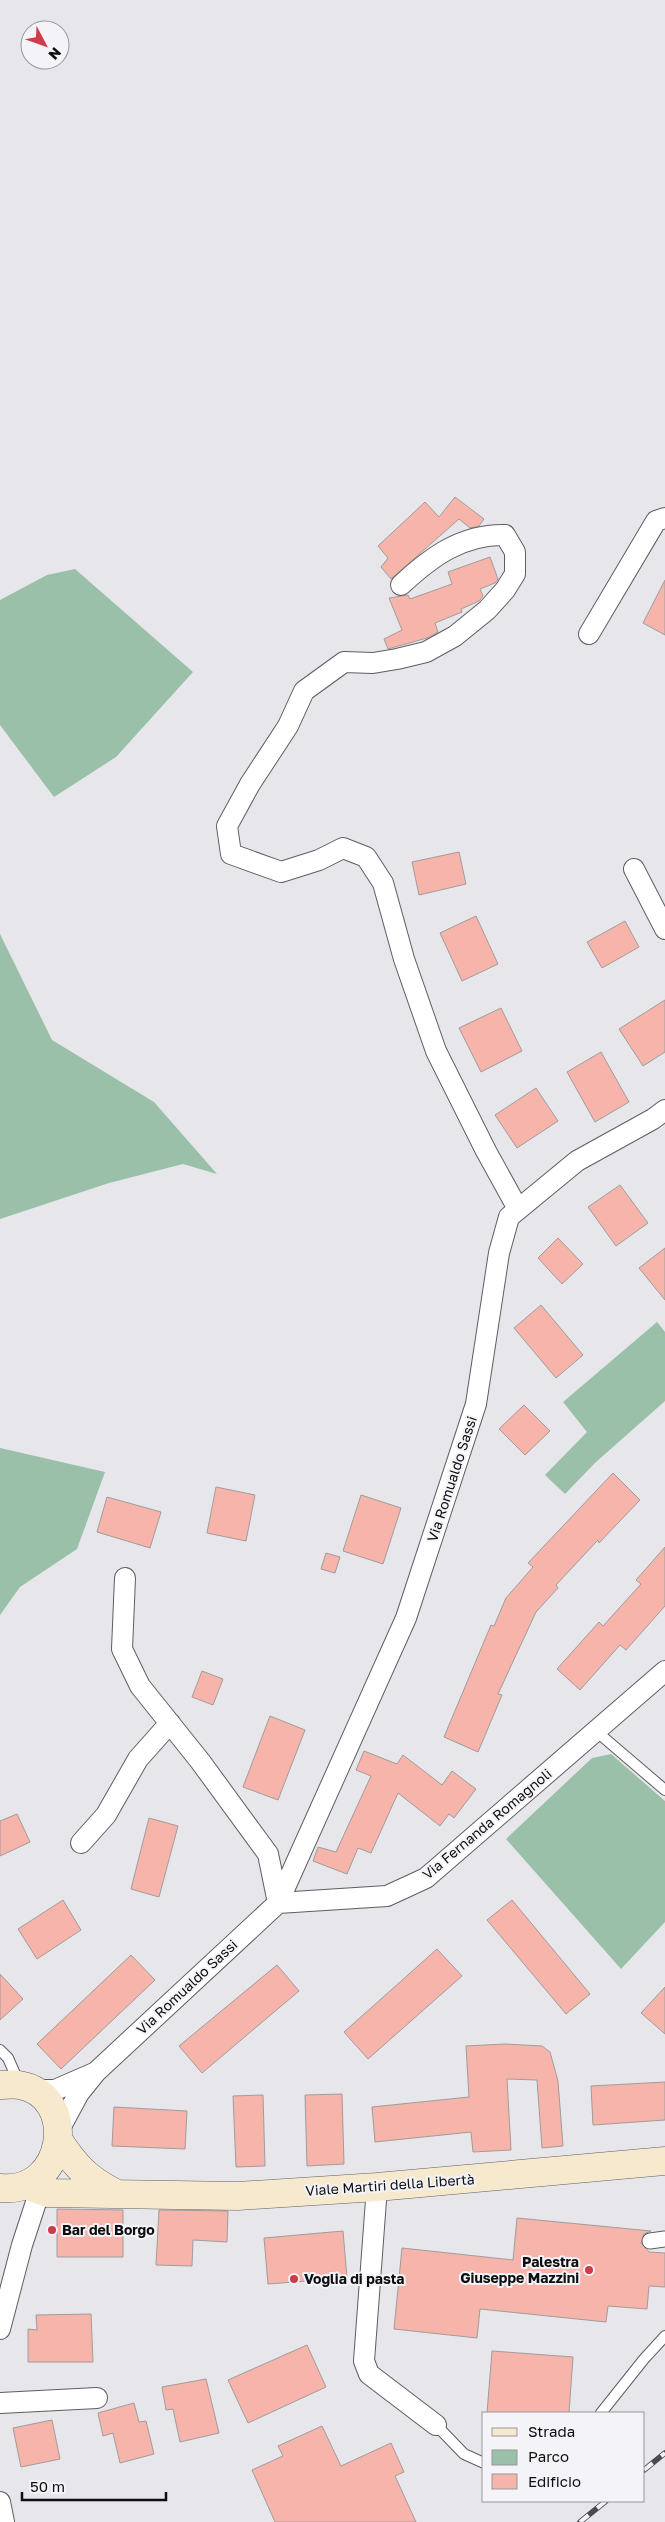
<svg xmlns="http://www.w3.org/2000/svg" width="665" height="2522" font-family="'Golos Text',sans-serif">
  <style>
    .green { fill: #9ac0aa }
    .building { fill: #f7b4aa; stroke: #a19c9b }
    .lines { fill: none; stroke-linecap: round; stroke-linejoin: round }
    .service-casing { stroke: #5e5e62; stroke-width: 12 }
    .pedestrian-casing { stroke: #5e5e62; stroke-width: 17 }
    .minor-casing { stroke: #5e5e62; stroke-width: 22 }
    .secondary-casing { stroke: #5e5e62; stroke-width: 29 }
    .service { stroke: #fff; stroke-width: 10 }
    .pedestrian { stroke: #fff; stroke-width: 15 }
    .minor { stroke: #fff; stroke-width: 20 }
    .secondary { stroke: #f7e9ce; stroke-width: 28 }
    .rail-casing { stroke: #4b4b4e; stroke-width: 5.5 }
    .rail { stroke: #f3f3f8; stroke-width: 4; stroke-dasharray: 11; stroke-linecap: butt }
    .poi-dot { fill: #cc3c4a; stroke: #f3f3f8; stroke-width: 2 }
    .labels { text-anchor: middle; stroke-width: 4; stroke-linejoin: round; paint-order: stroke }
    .street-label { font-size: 14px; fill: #0e0e10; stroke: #f3f3f8 }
    .poi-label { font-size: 14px; font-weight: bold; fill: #0e0e10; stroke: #f3f3f8; text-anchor: start }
  </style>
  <rect width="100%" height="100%" fill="#e6e6eb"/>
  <path class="green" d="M75 569 193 672 116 757 54 797 0 725V600L47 575Z
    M0 934 52 1040 154 1102 217 1174 183 1164 109 1183 0 1219Z
    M657 1322 665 1332V1401L596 1462 565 1494 545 1475 587 1432 563 1402Z
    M0 1448 105 1472 77 1549 20 1587 0 1615Z
    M611 1754 665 1801V1922L621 1969 506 1839 592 1758Z"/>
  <path class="building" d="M455 497 484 519 479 526 470 528 459 519 391 579 381 567 388 558 378 546 425 502 439 517Z
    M490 557 498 579 495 583 480 589 483 596 479 601 461 609 462 612 435 623 438 632 427 638 388 649 384 639 402 630 389 598 408 595 410 599 452 584 448 572Z
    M665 580V635L643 623Z
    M459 852 466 884 419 895 412 862Z
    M476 916 498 964 462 981 440 933Z
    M625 921 639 947 602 968 587 942Z
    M665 1000V1052L643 1066 619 1029Z
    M501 1008 522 1051 481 1072 459 1028Z
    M601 1052 629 1102 595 1122 567 1072Z
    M536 1088 558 1121 517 1148 495 1115Z
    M620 1185 648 1223 616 1246 588 1207Z
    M558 1238 583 1264 562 1284 538 1258Z
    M665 1248V1300L639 1268Z
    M541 1305 583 1355 556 1378 514 1328Z
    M524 1405 550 1431 525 1455 499 1429Z
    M613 1473 640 1500 599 1543 598 1540 556 1585 558 1588 536 1612 498 1694 502 1695 478 1752 444 1737 491 1625 494 1626 506 1598 533 1567 528 1563Z
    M216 1487 255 1495 246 1541 207 1533Z
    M361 1495 401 1508 383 1564 343 1551Z
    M107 1497 161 1512 150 1548 97 1532Z
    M665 1547V1606L626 1650 620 1645 580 1690 557 1669 599 1622 603 1626 641 1584 636 1580Z
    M326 1553 340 1557 335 1573 321 1569Z
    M202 1671 223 1679 213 1705 192 1697Z
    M270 1716 305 1730 278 1800 243 1787Z
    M364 1751 397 1764 403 1755 442 1785 452 1771 476 1789 454 1818 449 1814 440 1826 398 1793 371 1853 358 1848 347 1874 313 1861 318 1847 336 1852 371 1776 356 1770Z
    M17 1814 30 1842 0 1856V1821Z
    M149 1818 178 1826 159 1897 131 1889Z
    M63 1900 81 1930 37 1959 18 1929Z
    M512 1900 590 1994 566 2014 487 1920Z
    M437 1949 462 1976 368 2059 344 2032Z
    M131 1955 155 1980 61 2069 37 2044Z
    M277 1965 299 1991 202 2073 179 2046Z
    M0 1974 23 1999 0 2020Z
    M665 1987V2034L641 2013Z
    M505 2044 542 2046 550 2052 558 2081 563 2146 542 2148 537 2080 507 2079 511 2150 473 2152 471 2132 375 2142 372 2107 469 2097 466 2046Z
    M665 2082V2120L593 2125 591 2086Z
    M342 2094 344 2164 307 2166 305 2095Z
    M263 2095 265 2166 236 2167 233 2096Z
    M114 2107 187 2111 185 2149 112 2146Z
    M57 2209 123 2210V2257H57Z
    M159 2210 228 2211 227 2242 193 2240 192 2266 156 2265Z
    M517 2218 651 2231 644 2234 641 2243 649 2252 665 2253V2287L649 2286 647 2309 608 2306 606 2322 480 2309 477 2338 394 2329 402 2248 513 2260Z
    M343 2231 347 2278 268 2284 264 2238Z
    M91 2314 93 2362H28V2329L37 2330 36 2315Z
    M307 2345 326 2387 248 2423 228 2380Z
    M492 2351 573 2357 569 2413H487Z
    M206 2379 219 2433 180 2442 173 2409 166 2410 162 2387Z
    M134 2403 139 2422 146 2421 154 2454 120 2463 113 2433 103 2436 98 2413Z
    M52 2420 60 2459 21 2467 13 2428Z
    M322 2426 341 2466 391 2443 404 2472 395 2476 416 2522H275L252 2470 283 2456 278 2446Z"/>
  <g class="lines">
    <g class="service-casing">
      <path id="service" d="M596 1731 665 1790
        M0 2050 8 2058 19 2083
        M601 2413 644 2359 665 2336
        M436 2425 464 2454 484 2463"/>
    </g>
    <g class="pedestrian-casing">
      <path id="pedestrian" d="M650 2241 665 2239"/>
    </g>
    <g class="minor-casing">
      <path id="minor" d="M401 585C431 557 462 534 505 535L515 552V574L505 590 487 610 455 636 426 652 397 659 373 663 344 662 304 691 288 726 250 784 227 826 231 854 281 872 319 860 343 848 366 857 383 883 404 959 436 1051 486 1151 518 1209
        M589 634 656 521 665 518
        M634 869 665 929
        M125 1578 122 1649 140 1686 200 1761 268 1854 278 1903
        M81 1843 106 1815 138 1759 170 1723
        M278 1903 387 1896 426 1878 665 1671
        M32 2090H55L94 2073
        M59 2130 79 2093 96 2072 278 1903 406 1618 476 1404 499 1253 509 1217 577 1161 653 1119 665 1110
        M377 2187 364 2361 369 2374 436 2425
        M0 2329 22 2245 40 2190
        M0 2403 97 2398
        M0 2502 4 2522"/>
    </g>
    <g class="secondary-casing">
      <path id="secondary" d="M0 2085C6 2085 13 2084 19 2085 80 2095 66 2195 0 2188
        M59 2141C76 2167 88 2179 115 2193
        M26 2185 48 2193 238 2196 377 2187 665 2161"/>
    </g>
    <use href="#service" class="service"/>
    <use href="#pedestrian" class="pedestrian"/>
    <use href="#minor" class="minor"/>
    <use href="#secondary" class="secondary"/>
    <g class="rail-casing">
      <path id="rail" d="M644 2470 665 2453
        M580 2522 606 2501"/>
    </g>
    <use href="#rail" class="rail"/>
  </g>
  <g class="poi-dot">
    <circle cx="52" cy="2230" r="5"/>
    <circle cx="589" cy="2270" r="5"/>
    <circle cx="294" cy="2279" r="5"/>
  </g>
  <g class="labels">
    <g class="street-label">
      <text transform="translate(452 1479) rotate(-72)" y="5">Via Romualdo Sassi</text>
      <text transform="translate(487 1824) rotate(-40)" y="5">Via Fernanda Romagnoli</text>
      <text transform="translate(187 1987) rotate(-43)" y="5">Via Romualdo Sassi</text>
      <text transform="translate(390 2185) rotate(-4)" y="5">Viale Martiri della Libertà</text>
    </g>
    <g class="poi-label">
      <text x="62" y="2235">Bar del Borgo</text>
      <text x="579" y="2267" text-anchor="end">Palestra<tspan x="579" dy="16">Giuseppe Mazzini</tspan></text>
      <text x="304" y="2284">Voglia di pasta</text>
    </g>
  </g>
  <rect x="482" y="2412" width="162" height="90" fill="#f3f3f8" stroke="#97979b"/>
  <rect x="492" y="2428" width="25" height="8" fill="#f7e9ce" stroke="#97979b"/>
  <text x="528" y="2437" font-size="15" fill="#0e0e10">Strada</text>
  <rect x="492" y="2450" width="25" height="15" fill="#9ac0aa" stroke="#97979b"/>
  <text x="528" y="2462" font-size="15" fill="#0e0e10">Parco</text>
  <rect x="492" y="2474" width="25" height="15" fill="#f7b4aa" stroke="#97979b"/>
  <text x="528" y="2487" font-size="15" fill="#0e0e10">Edificio</text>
  <g transform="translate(45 45) rotate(131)"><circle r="24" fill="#f3f3f8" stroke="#97979b"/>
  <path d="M0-4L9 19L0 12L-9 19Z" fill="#cc3c4a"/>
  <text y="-8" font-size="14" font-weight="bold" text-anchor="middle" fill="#0e0e10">N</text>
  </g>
  <path d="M22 2492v8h144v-8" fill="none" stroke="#0e0e10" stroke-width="2.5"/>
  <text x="30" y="2492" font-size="15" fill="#0e0e10" stroke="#f3f3f8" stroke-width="4" paint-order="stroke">50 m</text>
</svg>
